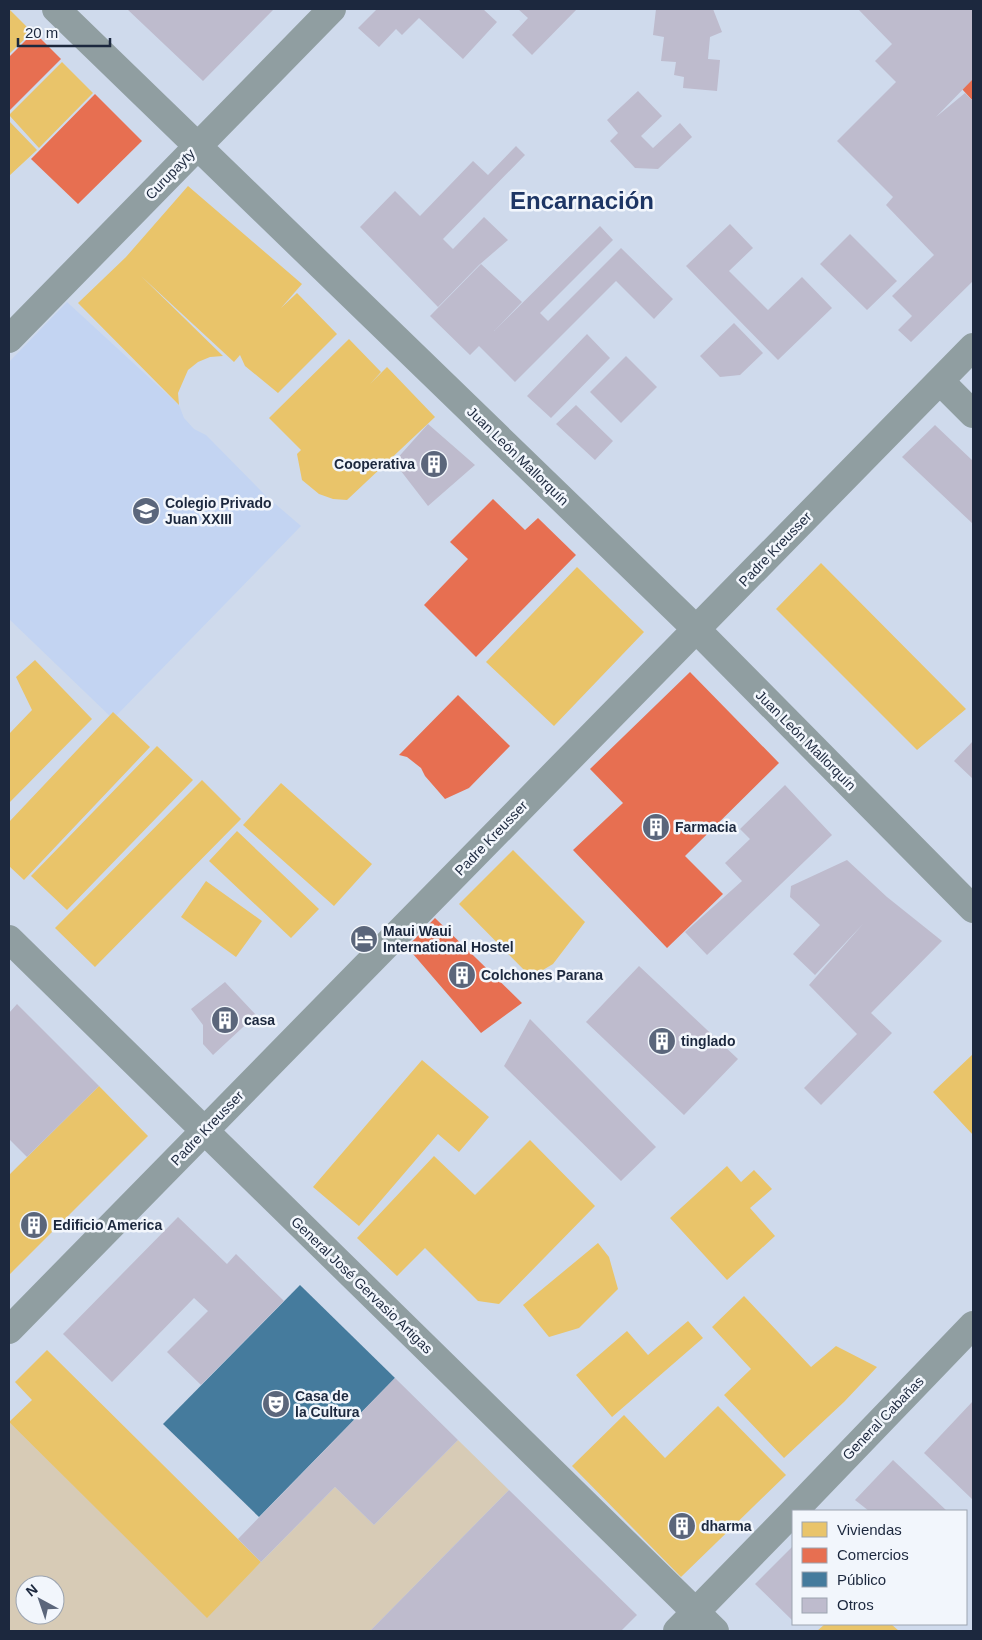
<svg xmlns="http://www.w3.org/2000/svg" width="982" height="1640" font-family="Arial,sans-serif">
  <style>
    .built { fill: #c3d4f2 }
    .green { fill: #d7cbb6; fill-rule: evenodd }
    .homes { fill: #e9c46a }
    .shops { fill: #e76f51 }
    .public { fill: #457b9d }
    .building { fill: #bebbcd }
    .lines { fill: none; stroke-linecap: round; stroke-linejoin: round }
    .minor { stroke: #909ea1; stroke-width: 28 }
    .labels { text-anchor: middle; stroke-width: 5; stroke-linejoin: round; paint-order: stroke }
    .street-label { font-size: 14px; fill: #1c283e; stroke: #f2f6fc }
    .poi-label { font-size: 14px; font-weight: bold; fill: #1c283e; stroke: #f2f6fc; text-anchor: start }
    .town-label { font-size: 24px; font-weight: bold; fill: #1d3564; stroke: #f2f6fc }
  </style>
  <rect width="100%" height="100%" fill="#cfdaec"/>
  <path class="built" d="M67 302 179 405 184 418 194 429 206 435 266 496 301 526 113 719 9 619V362Z"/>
  <path class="green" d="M9 1422 207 1617 335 1487 374 1525 458 1440 509 1490 370 1631H9ZM25 1585H55V1615H25Z"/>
  <path class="homes" d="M9 9 32 32 9 54Z
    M62 62 93 93 39 148 9 115Z
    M9 121 37 150 9 176Z
    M188 186 302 284 281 308 297 293 337 334 278 393 245 366 240 355 234 362 141 276 223 356 210 357 198 362 188 370 178 393 179 405 78 303 126 257Z
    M349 339 381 372 370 384 387 367 435 417 347 500 333 499 319 494 302 480 297 454 301 450 269 418Z
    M821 563 966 709 917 750 776 609Z
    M577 567 644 632 554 726 486 662Z
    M35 660 92 719 9 803V734L32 710 16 677Z
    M113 712 150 747 24 880 9 866V822Z
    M157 746 193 780 67 910 31 876Z
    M202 780 241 819 95 967 55 928Z
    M281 783 372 864 334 906 243 825Z
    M237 831 319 909 291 938 209 861Z
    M513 850 585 922 553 964 531 977 459 904Z
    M206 881 262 921 236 957 181 917Z
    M973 1054V1135L933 1092Z
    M422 1060 489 1117 459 1152 438 1134 359 1226 313 1187Z
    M99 1086 148 1136 9 1275V1175Z
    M530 1140 595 1206 499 1304 478 1301 425 1248 397 1276 357 1238 434 1156 475 1195Z
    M727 1166 741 1182 754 1170 772 1189 750 1208 775 1236 727 1280 670 1218Z
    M598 1243 609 1257 618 1289 579 1328 549 1337 523 1305Z
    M744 1296 811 1367 836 1346 877 1367 844 1402 784 1458 724 1395 751 1369 712 1327Z
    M688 1321 703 1338 612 1417 576 1375 627 1331 648 1355Z
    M47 1350 261 1562 207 1618 9 1422 32 1400 15 1382Z
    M718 1406 786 1475 681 1577 572 1466 624 1415 665 1458Z
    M825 1624H891L899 1631H817Z"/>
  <path class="shops" d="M34 32 61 59 9 111V57Z
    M973 78V101L962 89Z
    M95 94 142 141 78 204 31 159Z
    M493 499 525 530 538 518 576 555 476 657 424 605 468 559 450 542Z
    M690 672 779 763 685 856 723 894 667 948 573 850 623 803 590 769Z
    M458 695 510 746 469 788 445 799 425 776 421 768 407 757 399 755Z
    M435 918 522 1003 481 1033 407 947Z"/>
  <path class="public" d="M300 1285 395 1378 259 1517 163 1424Z"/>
  <path class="building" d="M127 9H274L203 81Z
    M377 9H483L497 22 463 59 419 18 402 35 396 29 379 47 358 28Z
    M518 9H577L532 55 512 35 528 18Z
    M656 9H713L722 32 710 37 708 59 720 60 717 91 683 88 684 77 674 75 676 62 661 61 664 37 653 35Z
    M858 9H973V79L936 117 965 93 973 101V281L911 342 898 330 912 316 892 296 934 255 886 205 893 197 837 141 896 82 875 61 892 44Z
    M638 91 662 116 641 136 653 148 680 123 692 137 658 169 635 168 610 141 618 133 607 120Z
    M516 146 525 155 443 239 453 249 484 217 508 240 479 265 438 307 360 227 395 191 420 216 473 161 488 175Z
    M730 224 753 248 729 271 768 310 802 277 832 308 778 360 686 266Z
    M600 226 613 240 540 313 548 321 621 248 673 299 654 319 616 281 515 382 479 346 470 355 430 316 481 264 522 302 494 331Z
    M850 234 897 281 867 310 820 264Z
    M734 323 763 353 740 375 720 377 700 356Z
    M587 334 610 358 551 418 527 396Z
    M626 356 657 387 621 423 590 392Z
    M576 405 613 441 595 460 556 424Z
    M428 424 475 465 428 506 394 462Z
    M935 425 973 461V524L902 457Z
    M973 741V779L954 761Z
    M785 785 832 835 707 955 685 932 742 881 725 863 750 839 740 829Z
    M847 860 887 897 942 941 871 1013 892 1033 821 1105 804 1088 857 1034 809 985 863 924 815 975 793 954 820 925 790 897 791 886Z
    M639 966 738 1059 684 1115 586 1022Z
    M225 982 256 1015 213 1055 203 1044V1025L191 1009Z
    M17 1004 99 1086 27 1157 9 1139V1013Z
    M530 1019 656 1147 621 1181 504 1066Z
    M178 1217 227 1264 236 1254 284 1301 201 1385 167 1352 208 1311 194 1298 112 1382 63 1334Z
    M395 1378 458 1440 374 1525 335 1487 261 1562 238 1539Z
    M973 1401V1500L924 1453Z
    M893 1460 947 1511H869L855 1500Z
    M509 1490 637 1615 621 1631H370Z
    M793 1546V1621L755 1584Z"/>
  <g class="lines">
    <path class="minor" d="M56 9 696 629 973 909
      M9 339 332 9
      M940 381 973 414
      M9 939 715 1631
      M9 1330 973 347
      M794 1511 973 1325
      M677 1631 793 1512"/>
  </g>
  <defs>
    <g id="building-disc" transform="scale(1.4375)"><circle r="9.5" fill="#5b667b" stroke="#f2f6fc"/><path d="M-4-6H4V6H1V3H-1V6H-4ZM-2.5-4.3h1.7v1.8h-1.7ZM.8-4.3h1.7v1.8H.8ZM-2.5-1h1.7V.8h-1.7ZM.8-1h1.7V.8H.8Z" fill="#fff"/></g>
    <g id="school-disc" transform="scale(1.4375)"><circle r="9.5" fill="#5b667b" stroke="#f2f6fc"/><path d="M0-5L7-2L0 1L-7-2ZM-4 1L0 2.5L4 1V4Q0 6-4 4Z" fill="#fff"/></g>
    <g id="hotel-disc" transform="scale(1.4375)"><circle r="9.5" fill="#5b667b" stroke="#f2f6fc"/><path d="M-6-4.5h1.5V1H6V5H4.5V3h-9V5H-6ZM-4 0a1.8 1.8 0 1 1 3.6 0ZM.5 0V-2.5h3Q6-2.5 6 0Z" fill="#fff"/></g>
    <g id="theatre-disc" transform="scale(1.4375)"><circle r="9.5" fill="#5b667b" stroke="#f2f6fc"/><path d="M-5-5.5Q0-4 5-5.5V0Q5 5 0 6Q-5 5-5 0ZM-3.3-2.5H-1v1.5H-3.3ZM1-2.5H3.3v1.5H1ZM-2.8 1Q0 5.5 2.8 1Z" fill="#fff"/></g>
  </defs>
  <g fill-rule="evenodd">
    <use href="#building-disc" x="434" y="464"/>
    <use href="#school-disc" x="146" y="511"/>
    <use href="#building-disc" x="656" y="827"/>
    <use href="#hotel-disc" x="364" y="939"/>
    <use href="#building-disc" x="462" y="975"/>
    <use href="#building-disc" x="225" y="1020"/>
    <use href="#building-disc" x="662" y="1041"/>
    <use href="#building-disc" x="34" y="1225"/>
    <use href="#theatre-disc" x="276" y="1404"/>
    <use href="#building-disc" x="682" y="1526"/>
  </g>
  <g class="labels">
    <g class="street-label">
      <text transform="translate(170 174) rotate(-46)" y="5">Curupayty</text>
      <text transform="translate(518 456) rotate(44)" y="5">Juan León Mallorquín</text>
      <text transform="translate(775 549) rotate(-46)" y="5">Padre Kreusser</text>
      <text transform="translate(806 740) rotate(45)" y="5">Juan León Mallorquín</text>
      <text transform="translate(491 838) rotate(-46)" y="5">Padre Kreusser</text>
      <text transform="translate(207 1128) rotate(-46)" y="5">Padre Kreusser</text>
      <text transform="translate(362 1285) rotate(44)" y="5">General José Gervasio Artigas</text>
      <text transform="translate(883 1418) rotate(-46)" y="5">General Cabañas</text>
    </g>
    <g class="poi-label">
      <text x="415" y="469" text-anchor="end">Cooperativa</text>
      <text x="165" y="508">Colegio Privado<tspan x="165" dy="16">Juan XXIII</tspan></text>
      <text x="675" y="832">Farmacia</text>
      <text x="383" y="936">Maui Waui<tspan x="383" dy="16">International Hostel</tspan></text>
      <text x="481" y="980">Colchones Parana</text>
      <text x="244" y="1025">casa</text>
      <text x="681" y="1046">tinglado</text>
      <text x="53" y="1230">Edificio America</text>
      <text x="295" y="1401">Casa de<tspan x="295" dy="16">la Cultura</tspan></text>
      <text x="701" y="1531">dharma</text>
    </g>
    <g class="town-label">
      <text x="582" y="209">Encarnación</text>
    </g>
  </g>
  <rect width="982" height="1640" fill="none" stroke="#1c283e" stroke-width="20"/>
  <rect x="792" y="1510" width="175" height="115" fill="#f2f6fc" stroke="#9ca4b0"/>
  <rect x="802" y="1522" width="25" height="15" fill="#e9c46a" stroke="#9ca4b0"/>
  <text x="837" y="1535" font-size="15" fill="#1c283e">Viviendas</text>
  <rect x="802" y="1548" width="25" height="15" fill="#e76f51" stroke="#9ca4b0"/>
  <text x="837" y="1560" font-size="15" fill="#1c283e">Comercios</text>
  <rect x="802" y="1572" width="25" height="15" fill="#457b9d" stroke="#9ca4b0"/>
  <text x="837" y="1585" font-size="15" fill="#1c283e">Público</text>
  <rect x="802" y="1598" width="25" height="15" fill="#bebbcd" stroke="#9ca4b0"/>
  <text x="837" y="1610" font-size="15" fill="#1c283e">Otros</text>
  <g transform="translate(40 1600) rotate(320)"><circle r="24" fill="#f2f6fc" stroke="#9ca4b0"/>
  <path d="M0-4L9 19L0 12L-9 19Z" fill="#5b667b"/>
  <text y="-8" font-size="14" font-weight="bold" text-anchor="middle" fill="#1c283e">N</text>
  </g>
  <path d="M18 38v8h92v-8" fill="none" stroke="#1c283e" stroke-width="2.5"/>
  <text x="25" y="38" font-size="15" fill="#1c283e" stroke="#f2f6fc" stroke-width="4" paint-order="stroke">20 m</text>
</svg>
